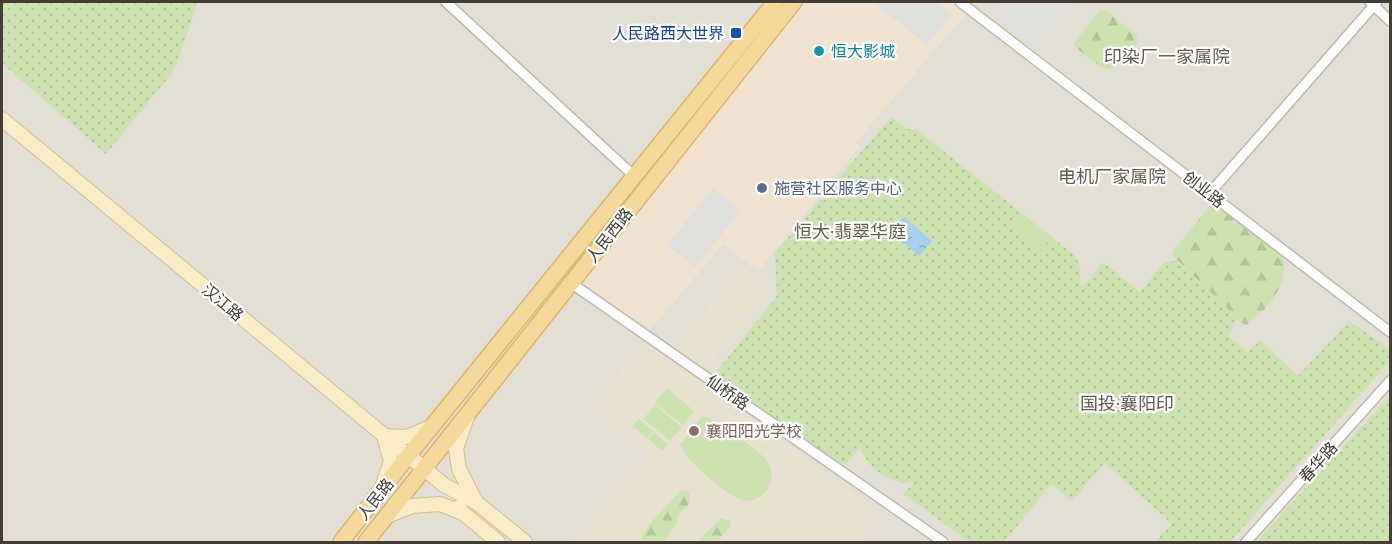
<svg xmlns="http://www.w3.org/2000/svg" width="1392" height="544" font-family="'Archivo Narrow','Noto Sans SC',sans-serif">
  <style>
    .residential { fill: #e4dfd4 }
    .commercial { fill: #f1e3d2 }
    .education { fill: #e9e1d0 }
    .grass { fill: url(#grass-dots) }
    .forest { fill: url(#forest-firs) }
    .park { fill: #cde2b1 }
    .parking { fill: #e2e0dd }
    .water { fill: url(#water-ripples) }
    .lines { fill: none; stroke-linecap: round; stroke-linejoin: round }
    .street-casing { stroke: #beb7ac; stroke-width: 12 }
    .secondary-casing { stroke: #cdbe98; stroke-width: 16 }
    .primary-casing { stroke: #d8b66c; stroke-width: 18 }
    .street { stroke: #fff; stroke-width: 9 }
    .secondary { stroke: #f9ecc7; stroke-width: 14 }
    .primary { stroke: #f5d99a; stroke-width: 15 }
    .transit-dot { fill: #1a4fb4; stroke: #fff; stroke-width: 2 }
    .culture-dot { fill: #0f9aa8; stroke: #fff; stroke-width: 2 }
    .service-dot { fill: #5c6f8a; stroke: #fff; stroke-width: 2 }
    .education-dot { fill: #8d6e63; stroke: #fff; stroke-width: 2 }
    .labels { text-anchor: middle; stroke-width: 4.5; stroke-linejoin: round; paint-order: stroke }
    .transit-label { font-size: 16px; fill: #164399; stroke: #fff; text-anchor: end }
    .culture-label { font-size: 16px; fill: #0d838f; stroke: #fff; text-anchor: start }
    .service-label { font-size: 16px; fill: #4e5e75; stroke: #fff; text-anchor: start }
    .street-label { font-size: 16px; fill: #433d35; stroke: #fff }
    .education-label { font-size: 16px; fill: #785e54; stroke: #fff; text-anchor: start }
    .neighbourhood-label { font-size: 18px; fill: #655b4d; stroke: #fff }
  </style>
  <defs>
    <pattern id="grass-dots" width="8" height="8" patternUnits="userSpaceOnUse" patternTransform="scale(1.5)"><rect width="8" height="8" fill="#cde2b1"/><path d="M2 2h.1M6 6h.1" fill="none" stroke="#b1c399" stroke-width="1.8" stroke-linecap="round"/></pattern>
    <pattern id="forest-firs" width="22" height="20" patternUnits="userSpaceOnUse" patternTransform="scale(1.5)"><rect width="22" height="20" fill="#cde2b1"/><path d="M5 1l3.5 6h-7zM16 11l3.5 6h-7z" fill="#b1c399"/></pattern>
    <pattern id="water-ripples" width="26" height="14" patternUnits="userSpaceOnUse" patternTransform="scale(1.5)"><rect width="26" height="14" fill="#a6cfe9"/><path d="M2 4q2-2 4 0t4 0M15 11q2-2 4 0t4 0" fill="none" stroke="#89a9be"/></pattern>
  </defs>
  <rect width="100%" height="100%" fill="#f1ede5"/>
  <path class="residential" d="M2 2H1390V542H2Z"/>
  <path class="commercial" d="M794 2H960L970 9 855 143 859 147 758 271 723 244 646 335 571 283Z"/>
  <path class="education" d="M743 266 771 289 702 374 674 350Z
    M647 339 880 514 858 542H830L826 540 824 542H572L649 455 592 407Z"/>
  <path class="grass" d="M2 2H198L177 63 172 73 106 154 2 63Z
    M891 117 908 129 917 130 1074 255C1081 266 1082 272 1079 285L1085 284 1103 262 1140 292 1164 262 1177 261 1230 311 1236 320 1229 337 1248 352 1260 340 1298 376 1349 321 1390 349V361L1230 542H1155L1172 524 1105 463 1072 501 1051 484 1004 542H970L903 494 915 482C892 487 868 468 860 448L846 464 834 461 713 376 777 296 775 253Z
    M1388 398 1390 400V542H1256Z"/>
  <path class="forest" d="M1106 10 1137 36V44C1107 79 1111 74 1075 47L1074 43 1099 11Z
    M1210 206C1227 211 1239 221 1254 232 1261 237 1270 242 1276 248 1300 273 1267 311 1246 325L1236 320 1230 311 1172 255V252Z
    M681 490 689 492 690 503 677 516V524L663 542H639L647 527Z
    M721 518 730 521 731 526 717 542H697Z"/>
  <path class="park" d="M1022 214 1052 237 1041 250 1012 226Z
    M667 388 694 411 683 425 655 403Z
    M655 405 682 427 670 441 643 419Z
    M702 416C720 421 731 430 745 442 754 449 764 455 769 464 778 482 762 505 742 500 727 496 701 471 690 460 686 456 683 450 680 445Z
    M639 419 653 431 647 438 632 426Z
    M654 432 668 444 662 451 648 439Z"/>
  <path class="parking" d="M873 2H937L952 13 927 45Z
    M1002 2H1076L1036 48 993 13Z
    M713 188 741 211 695 267 667 245Z"/>
  <path class="water" d="M904 217 932 241 919 256 891 232Z"/>
  <g class="lines">
    <g class="street-casing">
      <path id="street" d="M446 2 634 176
        M960 2 1390 332
        M1370 2 1390 21
        M1209 194 1377 2
        M571 283 943 542
        M1246 542 1390 381"/>
    </g>
    <g class="secondary-casing">
      <path id="secondary" d="M2 119 444 485 476 502 525 542
        M467 417 456 449 459 469 476 502
        M382 488 391 461 384 436 407 437 431 427
        M459 507 463 513 498 542
        M387 516 412 506 440 504 463 513"/>
    </g>
    <g class="primary-casing">
      <path id="primary" d="M341 542 408 456 775 2
        M366 542 794 2"/>
    </g>
    <use href="#street" class="street"/>
    <use href="#secondary" class="secondary"/>
    <use href="#primary" class="primary"/>
  </g>
  <rect class="transit-dot" x="730" y="27" width="12" height="12" rx="3"/>
  <circle class="culture-dot" cx="819" cy="51" r="6"/>
  <circle class="service-dot" cx="762" cy="188" r="6"/>
  <circle class="education-dot" cx="694" cy="431" r="6"/>
  <g class="labels">
    <g class="transit-label">
      <text x="724" y="39">人民路西大世界</text>
    </g>
    <g class="culture-label">
      <text x="831" y="57">恒大影城</text>
    </g>
    <g class="service-label">
      <text x="774" y="194">施营社区服务中心</text>
    </g>
    <g class="street-label">
      <text transform="translate(1204 189) rotate(38)" y="6">创业路</text>
      <text transform="translate(609 235) rotate(-52)" y="6">人民西路</text>
      <text transform="translate(223 302) rotate(40)" y="6">汉江路</text>
      <text transform="translate(728 392) rotate(35)" y="6">仙桥路</text>
      <text transform="translate(1318 462) rotate(-48)" y="6">春华路</text>
      <text transform="translate(375 499) rotate(-52)" y="6">人民路</text>
    </g>
    <g class="education-label">
      <text x="706" y="437">襄阳阳光学校</text>
    </g>
    <g class="neighbourhood-label">
      <text x="1167" y="63">印染厂一家属院</text>
      <text x="1112" y="183">电机厂家属院</text>
      <text x="850" y="238">恒大·翡翠华庭</text>
      <text x="1127" y="410">国投·襄阳印</text>
    </g>
  </g>
  <rect width="1392" height="544" fill="none" stroke="#433d35" stroke-width="6"/>
</svg>
